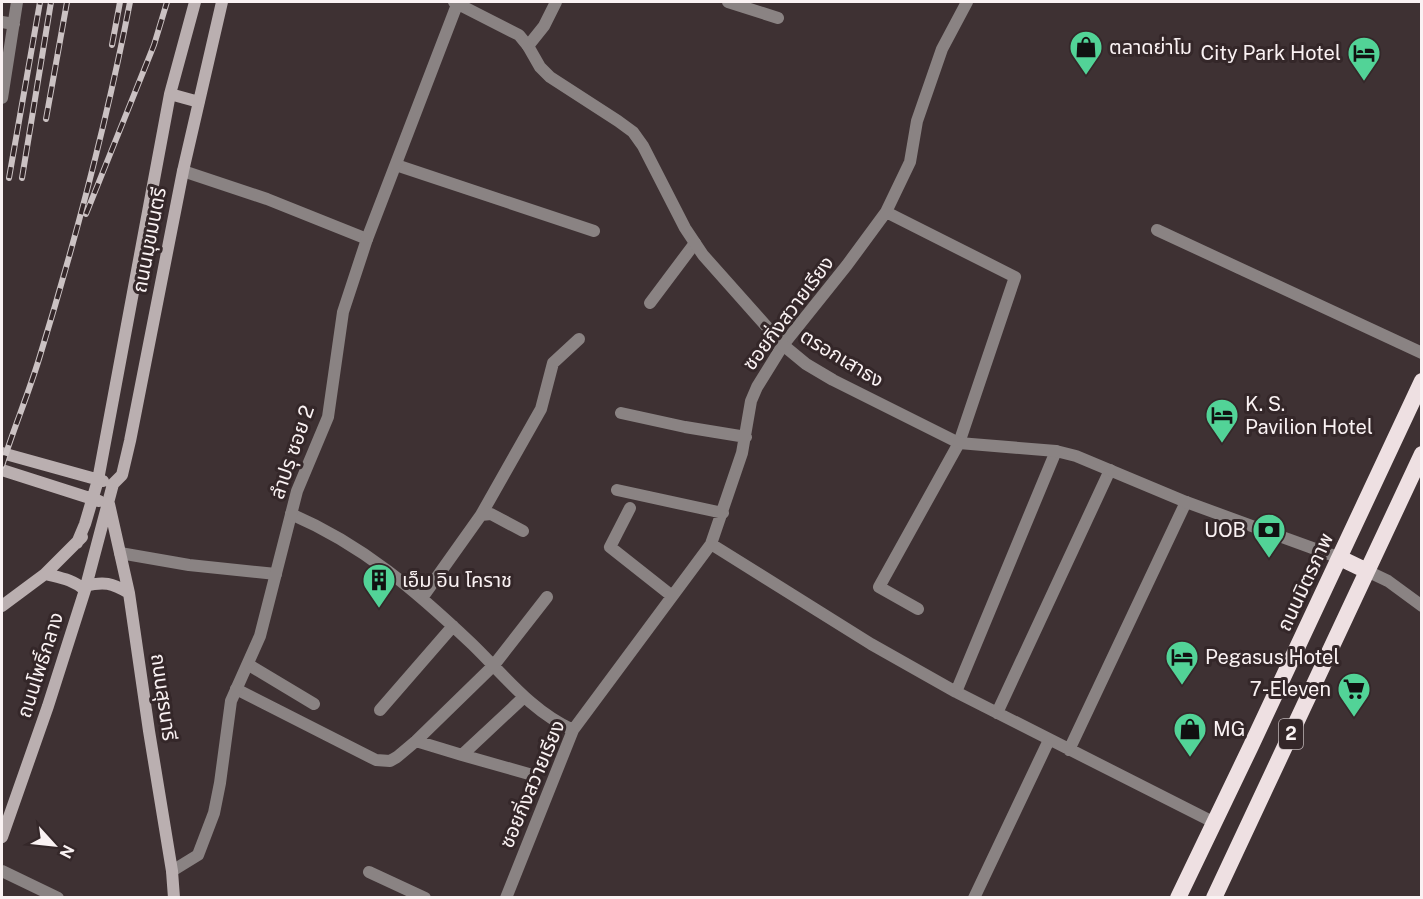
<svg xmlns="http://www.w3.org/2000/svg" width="1423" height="899" font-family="'Public Sans','Noto Sans Thai',sans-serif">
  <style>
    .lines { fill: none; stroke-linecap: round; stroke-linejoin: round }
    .minor { stroke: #8a8383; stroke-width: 12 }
    .tertiary { stroke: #8a8383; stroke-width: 12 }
    .secondary { stroke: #baafb0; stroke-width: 12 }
    .trunk { stroke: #eee0e2; stroke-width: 16 }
    .rail-casing { stroke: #cbc2c3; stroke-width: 6 }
    .rail { stroke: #342729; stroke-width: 4; stroke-dasharray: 11; stroke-linecap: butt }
    .labels { text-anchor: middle; stroke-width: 6; stroke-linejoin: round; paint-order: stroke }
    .shield { fill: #342729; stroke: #bfb5b6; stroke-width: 1.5 }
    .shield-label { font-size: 18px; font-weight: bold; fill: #faf2f3 }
    .poi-label { font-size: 20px; fill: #faf2f3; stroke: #342729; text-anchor: start }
    .street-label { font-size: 20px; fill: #faf2f3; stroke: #342729 }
  </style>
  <rect width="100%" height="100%" fill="#3e3133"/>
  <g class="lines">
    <path class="minor" d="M728 2 778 18
      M2 22 14 24
      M528 46 544 26 556 2
      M2 98 17 2
      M396 165 594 231
      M183 171 267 199 367 239
      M886 212 1015 277 959 443 879 587 918 609
      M1157 230 1422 353
      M650 303 695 243
      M621 413 685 427 746 437
      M617 490 723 513
      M630 508 610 547 672 596
      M291 514C363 545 416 591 472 644 504 675 531 711 573 730
      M481 515 541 409 553 363 579 339
      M711 544 871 644 956 692 1215 823
      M120 553 189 565 276 574
      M1367 571 1388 581 1422 606
      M422 598 481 515 491 514 523 531
      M249 665 314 704
      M236 689 376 760 390 761 397 757 416 741 494 665 547 597
      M956 692 1056 451
      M380 710 453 626
      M997 713 1110 470
      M416 741 462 755 524 697
      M1069 750 1186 502
      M462 755 529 774
      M2 871 58 898
      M369 872 425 898
      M506 898 573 730 711 544 742 453 751 401 757 387 783 345 847 265 886 212 910 162 917 121 942 49 967 2
      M974 898 1049 740"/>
    <path class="tertiary" d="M454 2 519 35 528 46 540 67 550 77 618 121 633 132 643 146 685 228 703 255 783 345 806 364 833 380 959 443 1056 451 1076 456 1186 502 1340 558
      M172 871 198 855 214 813 220 783 231 701 260 636 297 491 328 417 343 312 367 239 458 2"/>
    <path class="secondary" d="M170 94 199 102
      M2 453 103 481
      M2 470 99 501
      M113 484 122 475 130 441 183 171 222 2
      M109 504 129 593 149 731 172 871 174 898
      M77 543 85 524 98 480 170 94 195 2
      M45 574C61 578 72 579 85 590
      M85 586C104 581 112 583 129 593
      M2 606 45 574 82 537
      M2 837 48 706 85 590 113 484"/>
    <path class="trunk" d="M1340 558 1367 571
      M1178 898 1251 746 1422 381
      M1214 898 1422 454"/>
    <g class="rail-casing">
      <path id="rail" d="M112 45 120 2
        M46 119 67 2
        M9 178 40 2
        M22 178 51 2
        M86 214 154 45 167 2
        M2 466C13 430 28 395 39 359 75 242 107 121 130 2"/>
    </g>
    <use href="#rail" class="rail"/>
  </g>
  <defs>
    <g id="shop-pin" transform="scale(1.725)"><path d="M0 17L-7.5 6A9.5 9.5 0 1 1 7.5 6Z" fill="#52d397" stroke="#342729"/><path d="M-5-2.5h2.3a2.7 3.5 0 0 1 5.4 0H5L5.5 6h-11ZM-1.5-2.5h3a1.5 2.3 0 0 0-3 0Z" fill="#111"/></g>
    <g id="hotel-pin" transform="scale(1.725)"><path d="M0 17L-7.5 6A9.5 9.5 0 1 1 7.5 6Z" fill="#52d397" stroke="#342729"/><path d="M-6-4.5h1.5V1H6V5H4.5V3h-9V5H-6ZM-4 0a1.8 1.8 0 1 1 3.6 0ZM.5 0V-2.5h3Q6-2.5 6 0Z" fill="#111"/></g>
    <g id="bank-pin" transform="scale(1.725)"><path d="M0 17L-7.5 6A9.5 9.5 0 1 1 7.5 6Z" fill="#52d397" stroke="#342729"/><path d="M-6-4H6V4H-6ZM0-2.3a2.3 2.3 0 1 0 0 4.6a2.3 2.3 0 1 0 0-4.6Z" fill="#111"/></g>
    <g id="building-pin" transform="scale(1.725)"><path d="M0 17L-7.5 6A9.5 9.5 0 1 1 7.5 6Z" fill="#52d397" stroke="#342729"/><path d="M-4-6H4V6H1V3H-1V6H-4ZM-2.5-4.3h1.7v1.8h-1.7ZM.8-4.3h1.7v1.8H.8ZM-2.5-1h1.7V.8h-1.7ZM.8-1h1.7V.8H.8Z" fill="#111"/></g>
    <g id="supermarket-pin" transform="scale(1.725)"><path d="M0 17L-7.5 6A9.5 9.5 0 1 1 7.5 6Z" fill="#52d397" stroke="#342729"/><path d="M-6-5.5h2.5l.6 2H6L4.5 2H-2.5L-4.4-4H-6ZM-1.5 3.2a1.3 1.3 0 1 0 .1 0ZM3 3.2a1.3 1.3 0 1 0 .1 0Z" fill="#111"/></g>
  </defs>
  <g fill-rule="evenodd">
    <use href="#shop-pin" x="1086" y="47"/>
    <use href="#hotel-pin" x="1364" y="53"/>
    <use href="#hotel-pin" x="1222" y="415"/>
    <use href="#bank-pin" x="1269" y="530"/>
    <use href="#building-pin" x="379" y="580"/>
    <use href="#hotel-pin" x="1182" y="657"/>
    <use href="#supermarket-pin" x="1354" y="689"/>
    <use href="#shop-pin" x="1190" y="729"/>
  </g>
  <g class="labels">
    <rect class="shield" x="1279" y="719" width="24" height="30" rx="4.5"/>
    <g class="shield-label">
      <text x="1291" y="740">2</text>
    </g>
    <g class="poi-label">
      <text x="1109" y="54">ตลาดย่าโม</text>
      <text x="1341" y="60" text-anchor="end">City Park Hotel</text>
      <text x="1245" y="411">K. S.<tspan x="1245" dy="23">Pavilion Hotel</tspan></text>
      <text x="1246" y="537" text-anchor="end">UOB</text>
      <text x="402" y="587">เอ็ม อิน โคราช</text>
      <text x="1205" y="664">Pegasus Hotel</text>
      <text x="1331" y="696" text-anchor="end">7-Eleven</text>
      <text x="1213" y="736">MG</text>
    </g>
    <g class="street-label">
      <text transform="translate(149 240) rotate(-79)" y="7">ถนนมุขมนตรี</text>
      <text transform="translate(788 313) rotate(-53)" y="7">ซอยกิ่งสวายเรียง</text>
      <text transform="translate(842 358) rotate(31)" y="7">ตรอกเสาธง</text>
      <text transform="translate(292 452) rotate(-71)" y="7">ลำปรุ ซอย 2</text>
      <text transform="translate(1305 582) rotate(-65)" y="7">ถนนมิตรภาพ</text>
      <text transform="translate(40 665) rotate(-72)" y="7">ถนนโพธิ์กลาง</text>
      <text transform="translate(164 697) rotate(82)" y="7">ถนนสุรนารี</text>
      <text transform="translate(532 784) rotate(-67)" y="7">ซอยกิ่งสวายเรียง</text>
    </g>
  </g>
  <rect width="1423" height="899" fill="none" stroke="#faf2f3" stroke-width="6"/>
  <g transform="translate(54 845) rotate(117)" stroke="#342729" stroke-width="4.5" paint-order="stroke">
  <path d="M0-4.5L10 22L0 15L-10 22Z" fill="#faf2f3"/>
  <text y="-9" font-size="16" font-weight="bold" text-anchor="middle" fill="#faf2f3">N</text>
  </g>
</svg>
